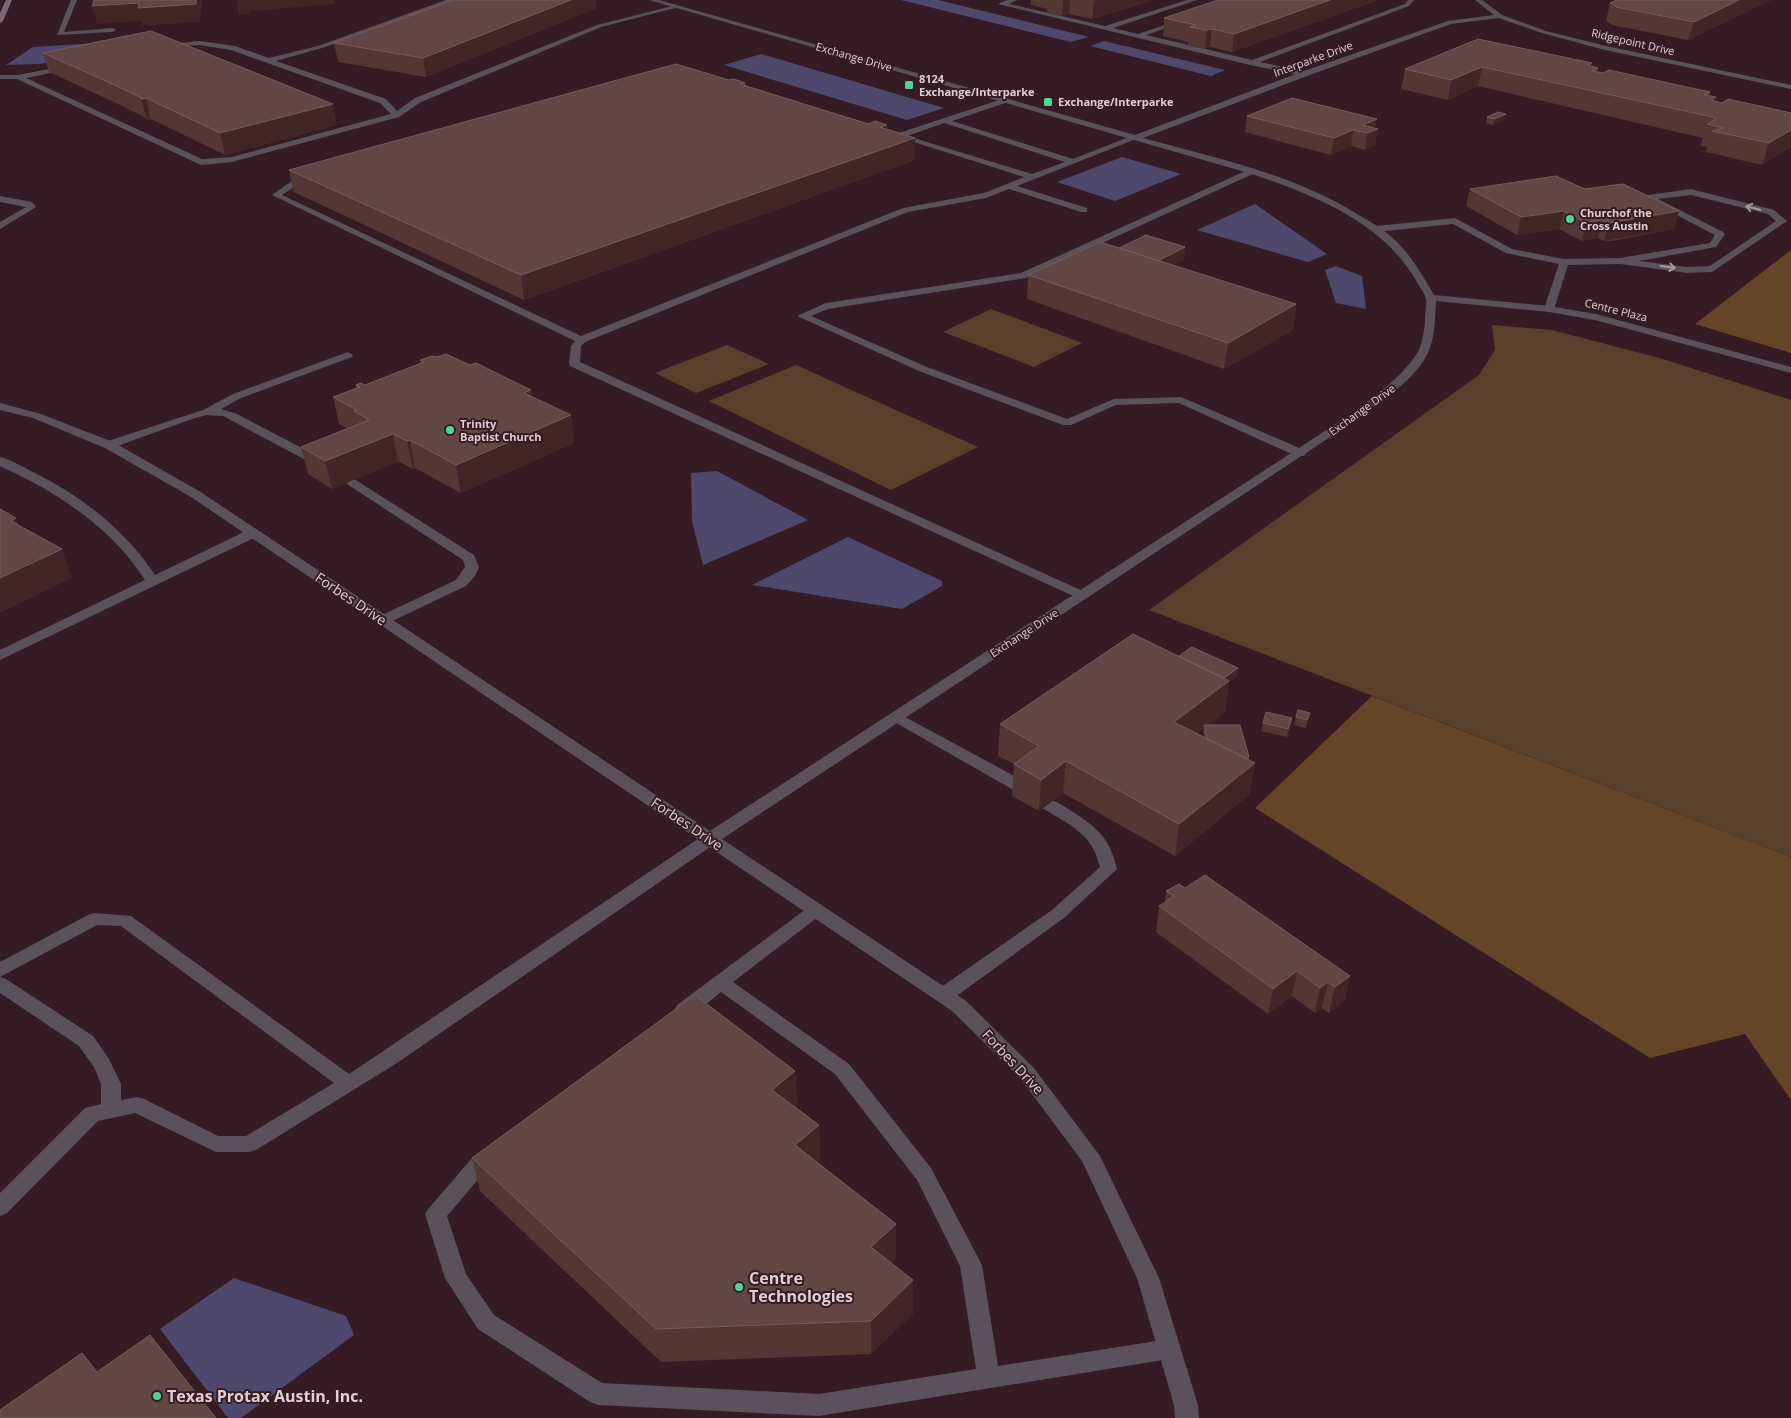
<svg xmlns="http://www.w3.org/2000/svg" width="1791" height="1418" font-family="'Open Sans',sans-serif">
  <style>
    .green { fill: #59402a }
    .forest { fill: #644528 }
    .water { fill: #4f486d }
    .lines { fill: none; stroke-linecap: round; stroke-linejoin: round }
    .lane { fill: #5a515a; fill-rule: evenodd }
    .street { fill: #5a515a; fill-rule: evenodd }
    .secondary { fill: #786978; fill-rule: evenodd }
    .wall { fill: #523733; fill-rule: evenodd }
    .shaded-wall { fill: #402626 }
    .building { fill: #614844; stroke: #755d5b }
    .oneway { stroke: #a4969d }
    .poi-dot { fill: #4ed399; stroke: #351c24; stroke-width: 2 }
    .labels { text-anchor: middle; stroke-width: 4; stroke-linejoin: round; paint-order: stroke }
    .far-street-label { font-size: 11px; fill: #e0ced3; stroke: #351c24 }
    .far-poi-label { font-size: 11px; font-weight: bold; fill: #e0ced3; stroke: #351c24; text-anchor: start }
    .street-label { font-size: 14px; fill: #e0ced3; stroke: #351c24 }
    .near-poi-label { font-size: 16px; font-weight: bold; fill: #e0ced3; stroke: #351c24; text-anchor: start }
  </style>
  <rect width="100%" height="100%" fill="#351c24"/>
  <path class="green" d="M991 309 1082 343 1034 367 943 332Z
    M1492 325 1552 330 1663 359 1791 400V857L1149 610 1479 375 1495 350Z
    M727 345 769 364 696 393 655 373Z
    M796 365 978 447 891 490 709 401Z"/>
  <path class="forest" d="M1791 250V353L1695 324Z
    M1372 696 1791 857V1100L1745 1034 1650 1058 1255 808Z"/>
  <path class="water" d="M901 0H938L1089 37 1071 42Z
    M162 39 39 64 6 65 33 47Z
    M1104 41 1225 70 1211 76 1090 46Z
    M761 54 944 108 907 120 724 65Z
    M1122 157 1181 174 1115 201 1057 182Z
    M1255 204 1327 254 1308 262 1197 230Z
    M1336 266 1362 276 1366 309 1336 303 1325 270Z
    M717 471 808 520 703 565 692 521 691 473Z
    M848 537 942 581V586L902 609 752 585Z
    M234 1278 346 1316 354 1335 241 1418H228L160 1329Z"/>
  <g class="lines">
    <path class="lane" d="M71 0H77L64 32 113 28 116 30 113 32 57 35Z
      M446 0H455L322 48 276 61 386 99 397 111 415 98 597 25 676 5 679 7 601 27 421 102 399 117 232 162 201 165 17 79H0V75H18L70 65V69L26 78 202 159 232 157 391 114 380 103 231 50 199 45 163 48 161 47V45L199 41 235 46 269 58 318 46Z
      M1007 0H1017L1009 4 1105 26 1187 0H1197L1113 28 1138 34 1182 19 1184 20V22L1146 35 1252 60 1405 4 1408 0H1414L1409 6 1260 62 1307 72V76H1304L1250 65 998 4Z
      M1005 98H1008V102L952 121 1073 159 1134 135 1141 137 1017 186 1087 208V212H1081L1009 189 986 198 908 212 585 342 581 346 580 362 1087 593 1089 596 1082 600 570 366 569 364 571 346 575 341 272 195 296 178 312 175V179L302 182 282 195 581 336 903 208 984 193 1024 177 882 132 886 130 899 133ZM944 123 1065 162 1032 174 907 136Z
      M1252 168 1255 169V173L1026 278 828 309 811 316 927 367 1067 419 1114 399 1181 397 1304 450 1306 453 1304 456H1296L1179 403 1116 405 1071 425H1063L919 371 797 316 826 303 1021 273Z
      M1691 189 1774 210 1787 221 1712 272 1687 273 1620 264 1568 265 1554 309 1549 312 1544 309 1559 264 1506 253 1453 224 1376 232 1371 229 1376 226 1455 218 1512 249 1564 259 1620 258 1710 243 1715 235 1644 198 1648 195ZM1691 195 1768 214 1776 221 1710 266 1687 267 1639 261 1716 247 1725 234 1723 232 1658 199Z
      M0 196 32 202 36 207 0 229V222L26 207 0 202Z
      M348 352 353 355 352 357 241 398 221 409 237 414 325 460 327 463 325 466H317L223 416 207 415 195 418 109 449 103 445 105 442 203 410 233 394Z
      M0 457C12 460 24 468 35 473 83 497 126 531 155 575L248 530 253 529 259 533 258 536 0 660V650L145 580C111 527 57 492 0 466Z
      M351 477 474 555 479 567 475 576 466 586 388 623H378L376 620 378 617 456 580 465 567 463 560 347 484 345 481 347 478Z
      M896 712 1029 784 1031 788 1029 792H1017L891 720 888 717 891 714Z
      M1048 799C1057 801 1065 807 1073 812 1098 828 1110 839 1117 869L1064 918 951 1000 944 1002 937 1000 935 995 937 990 1052 910 1100 867C1092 833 1070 825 1042 808L1040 804 1042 800Z
      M710 834 716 835 718 839 716 843 397 1063 256 1150 249 1152H216L135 1113 98 1121 7 1213 0 1216V1193L85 1108 101 1104V1084L94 1067 79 1046 0 993V977L6 979 93 1036 109 1059 121 1084V1100L137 1097 144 1099 218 1136H246L334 1083 121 926 97 925 0 977V962L88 915 94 913 131 916 349 1074 704 835Z
      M816 904 822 906 825 910 822 914 733 982 849 1064 931 1168 982 1265 998 1366 1169 1339 1177 1342 1180 1349 1177 1356 1169 1359 819 1416 598 1405 590 1402 478 1329 445 1278 425 1214 429 1208 473 1157 490 1148 497 1150 500 1156 497 1162 487 1169 447 1216 466 1274 494 1315 602 1383 819 1394 976 1369 960 1266 917 1180 835 1074 721 992C709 1001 693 1020 677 1015L675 1010 677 1005 810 906Z"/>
    <path class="street" d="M649 0H659L1135 135 1301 72 1448 21 1494 15 1475 0H1482L1502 15 1546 31 1606 46 1791 85V89L1605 50 1542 33 1499 18 1451 24 1307 76 1143 138C1216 158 1292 174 1357 214 1373 223 1388 232 1400 245 1414 260 1424 278 1434 295L1549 306 1596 314 1791 367V373L1595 320 1549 312 1436 301C1435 319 1435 339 1427 355 1412 382 1383 400 1359 418L722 839 966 1001 1034 1068 1100 1156 1159 1278 1198 1405 1199 1418H1175L1174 1405 1137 1278 1082 1161 1020 1078 952 1011 191 497 105 448 33 418 0 410V403L41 414 113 442 199 491 710 831 1351 414C1374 396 1399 380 1416 355 1422 346 1425 329 1425 318 1425 312 1427 305 1426 299 1425 293 1418 285 1415 279 1381 221 1313 195 1252 174Z"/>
    <path class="secondary" d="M6 0H12L3 21 0 23V13Z"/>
  </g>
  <path class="wall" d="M454 0H595L596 8 426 77 338 62 334 43Z
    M1031 0H1154L1092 19 1069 14 1062 16 1047 12V9L1031 5Z
    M1378 0 1232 52 1210 47 1205 49 1188 46V42L1163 36 1164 18Z
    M1617 0H1771L1688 40 1612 25 1606 21 1610 3Z
    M43 53 337 125 225 155 151 119 147 120 146 118 114 102 49 72Z
    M1592 63 1591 66 1598 68 1597 72 1710 92 1709 96 1715 101 1791 113V147L1762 165 1706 152 1707 147 1700 146 1703 138 1478 86 1448 100 1401 89 1405 69Z
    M729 80 745 83 746 86 887 129 915 160 524 300 294 192 289 170Z
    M1506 114 1504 119 1493 125 1486 123 1487 117Z
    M1247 116 1375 128 1378 129 1375 145 1365 150 1351 146 1331 155 1245 132Z
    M1470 189H1585L1679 211 1674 229 1612 241H1604L1598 238 1582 241 1559 229 1517 235 1466 206Z
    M1185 247 1184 260 1173 265 1296 304 1293 330 1224 369 1027 299 1028 275 1119 248Z
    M420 360 532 397 571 415 574 443 461 493 415 468 413 469 398 461 332 489 308 474 301 447 347 428 339 424 333 397 356 388V385H365L421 363Z
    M1179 656 1237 676 1229 682 1225 712 1207 725 1249 757 1250 794 1175 856 1063 793 1039 811 1012 796 1014 764 998 756 1000 724ZM1204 728 1203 733 1204 737 1197 733Z
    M1310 713 1308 721 1306 728 1294 725 1296 717Z
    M1263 723 1290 726 1287 737 1261 731Z
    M1185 888 1350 976 1344 1001 1329 1013 1322 1008 1315 1013 1292 996 1268 1014 1156 932 1159 906 1165 902 1166 891Z
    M795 1071 797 1105 795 1107 819 1125 820 1158 816 1162 896 1224V1258L891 1263 913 1280V1314L871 1354 661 1362 480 1191 472 1158Z"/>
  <path class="shaded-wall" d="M202 0 200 22 142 26 141 21 97 24 92 6 139 3Z
    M246 0H334L335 4 250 11 249 14 239 15 236 1Z
    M571 0H595L596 8 426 77 423 58Z
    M1063 0H1070L1069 14 1062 16Z
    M1098 0H1154L1092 19 1094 1Z
    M1330 0H1378L1232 52 1234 34Z
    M1739 0H1771L1688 40 1694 22Z
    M1212 29 1210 47 1205 49 1207 30Z
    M1482 67 1478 86 1448 100 1451 80Z
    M146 98 151 119 147 120 141 99Z
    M333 104 337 125 225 155 220 133Z
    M1506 114 1504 119 1493 125 1494 119Z
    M1377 119 1375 130 1378 129 1375 145 1365 150 1367 133 1363 125Z
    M887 125V146L880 127Z
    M1353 130 1351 146 1331 155 1334 138Z
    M1791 130V147L1762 165 1769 143Z
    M915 138V160L524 300 521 275Z
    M1564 211 1559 229 1517 235 1521 217Z
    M1679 211 1674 229 1604 241 1609 223Z
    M1602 220 1598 238 1582 241 1586 223Z
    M1185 247 1184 260 1155 274 1157 261Z
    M1296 304 1293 330 1224 369 1228 343Z
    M531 390 535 417 524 393Z
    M571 415 574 443 461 493 456 465Z
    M393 434 398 461 332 489 325 461Z
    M410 440 415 468 413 469 407 441Z
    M16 518 26 547 11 521Z
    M62 549 72 578 0 613V578Z
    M1238 668 1237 676 1229 682 1225 712 1204 727V725V728L1170 753 1174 722 1216 684Z
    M1310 713 1308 721 1306 728 1307 720Z
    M1292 718 1290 726 1287 737 1288 729Z
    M1066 761 1063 793 1039 811 1041 780Z
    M1255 763 1250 794 1175 856 1179 824Z
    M1297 971 1292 996 1268 1014 1273 989Z
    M1350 976 1344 1001 1329 1013 1335 987Z
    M1328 982 1322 1008 1315 1013 1320 988Z
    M795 1071 797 1105 775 1124 772 1090Z
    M819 1125 820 1158 797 1179 795 1145Z
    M896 1224V1258L872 1280 871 1247Z
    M913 1280V1314L871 1354V1321Z"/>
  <path class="building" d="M94 0H196V4L138 8 139 3 92 6Z
    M454 0H571L423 58 334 43Z
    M1218 0H1330L1234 34 1212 29 1207 30 1190 27 1196 25 1164 18Z
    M1617 0H1739L1694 22 1616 7 1610 3Z
    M151 31 333 104 220 133 146 98 141 99 142 98 108 82 43 53Z
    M1478 39 1592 63 1587 65 1598 68 1592 71 1603 73 1609 70 1710 92 1704 95 1716 97 1711 100 1722 103 1728 99 1791 113V130L1769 143 1712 131 1724 128 1707 124 1717 118 1482 67 1451 80 1405 69Z
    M676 64 729 80 734 79 745 83 740 84 868 124 875 121 887 125 880 127 915 138 521 275 289 170Z
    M1292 98 1377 119 1363 125 1378 129 1367 133 1353 130 1334 138 1247 116Z
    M1498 112 1506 114 1494 119 1487 117Z
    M1556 176 1585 189 1623 184 1679 211 1609 223 1602 220 1586 223 1564 211 1521 217 1470 189Z
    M1146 235 1185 247 1158 261 1119 248Z
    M1100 242 1296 304 1228 343 1028 275Z
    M446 354 470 365 476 363 531 390 524 393 571 415 456 465 410 440 407 441 393 434 325 461 301 447 369 420 354 411 357 410 333 397 360 387 356 385 361 383 365 385 424 362 420 360 432 356 436 357Z
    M0 509 16 518 11 521 62 549 0 578Z
    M1133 634 1229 681 1174 722 1255 763 1179 824 1066 761 1041 780 1014 764 1039 746 1000 724Z
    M1192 647 1238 668 1224 678 1179 656Z
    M1298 710 1310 713 1307 720 1296 717Z
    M1266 712 1292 718 1288 729 1263 723Z
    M1204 725H1240L1249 757 1245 758 1207 739Z
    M1205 875 1350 976 1335 987 1328 982 1320 988 1297 971 1273 989 1159 906 1174 896 1166 891 1179 884 1185 888Z
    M695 995 795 1071 772 1090 819 1125 795 1145 896 1224 871 1247 913 1280 871 1321 656 1329 472 1158Z
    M150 1335 216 1418H0V1410L82 1353 97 1372Z"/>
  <defs><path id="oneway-shaft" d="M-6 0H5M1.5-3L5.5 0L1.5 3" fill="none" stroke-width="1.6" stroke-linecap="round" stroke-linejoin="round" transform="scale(1.25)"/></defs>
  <g class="oneway">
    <use href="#oneway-shaft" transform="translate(1753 208) rotate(-166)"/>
    <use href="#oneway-shaft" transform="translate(1668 267) rotate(7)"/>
  </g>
  <g class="poi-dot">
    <rect x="904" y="80" width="10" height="10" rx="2.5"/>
    <rect x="1043" y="97" width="10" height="10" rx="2.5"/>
    <circle cx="1570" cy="219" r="5"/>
    <circle cx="450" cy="430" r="5"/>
    <circle cx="739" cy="1287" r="5"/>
    <circle cx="157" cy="1396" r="5"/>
  </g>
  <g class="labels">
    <g class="far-street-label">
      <text transform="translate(1633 42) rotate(13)" y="4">Ridgepoint Drive</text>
      <text transform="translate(854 57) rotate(16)" y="4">Exchange Drive</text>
      <text transform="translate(1313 59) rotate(-20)" y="4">Interparke Drive</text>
      <text transform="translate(1616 310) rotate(14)" y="4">Centre Plaza</text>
      <text transform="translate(1362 410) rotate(-36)" y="4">Exchange Drive</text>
      <text transform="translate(1024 633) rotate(-33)" y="4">Exchange Drive</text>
    </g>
    <g class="far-poi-label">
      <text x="919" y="83">8124<tspan x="919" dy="13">Exchange/Interparke</tspan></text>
      <text x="1058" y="106">Exchange/Interparke</text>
      <text x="1580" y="217">Churchof the<tspan x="1580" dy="13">Cross Austin</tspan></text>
      <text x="460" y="428">Trinity<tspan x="460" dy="13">Baptist Church</tspan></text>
    </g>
    <g class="street-label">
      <text transform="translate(351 599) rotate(34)" y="5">Forbes Drive</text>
      <text transform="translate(687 824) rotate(34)" y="5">Forbes Drive</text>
      <text transform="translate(1013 1062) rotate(47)" y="5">Forbes Drive</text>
    </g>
    <g class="near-poi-label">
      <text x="749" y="1284">Centre<tspan x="749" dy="18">Technologies</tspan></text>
      <text x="167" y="1402">Texas Protax Austin, Inc.</text>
    </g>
  </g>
</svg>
